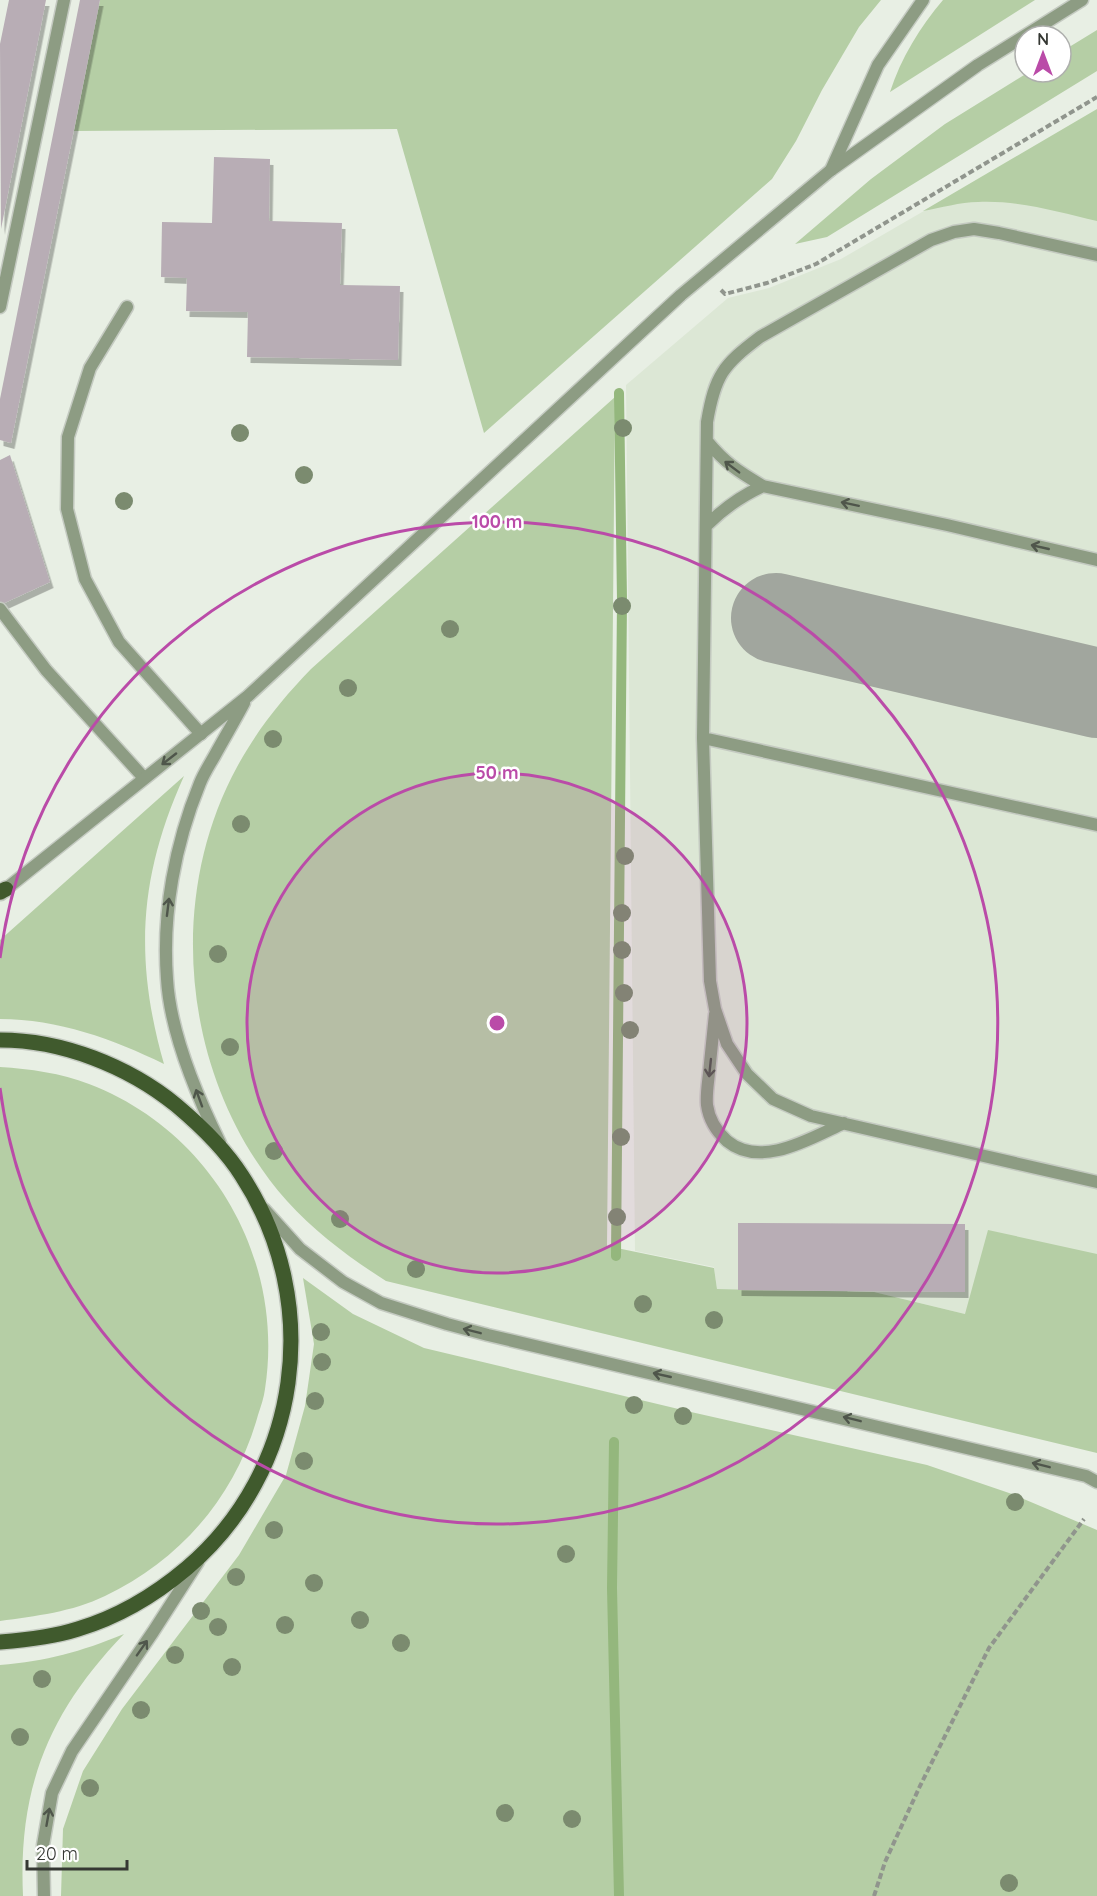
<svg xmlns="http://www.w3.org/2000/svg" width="1097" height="1896" font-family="Quicksand,sans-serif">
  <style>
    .built { fill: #dce7d5 }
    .green { fill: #b5cea5 }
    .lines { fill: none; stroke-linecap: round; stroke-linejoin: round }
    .stream { stroke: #94b77d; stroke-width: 10 }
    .taxiway { stroke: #a1a69e; stroke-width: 90 }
    .building { fill: #b8adb5; filter: url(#shadow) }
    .lane-casing { stroke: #c4cac1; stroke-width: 15 }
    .street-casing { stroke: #c4cac1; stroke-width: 15 }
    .primary-casing { stroke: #c4cac1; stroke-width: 18 }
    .path { stroke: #90958d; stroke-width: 4; stroke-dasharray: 6 3; stroke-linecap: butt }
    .lane { stroke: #8d9c83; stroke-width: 12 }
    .street { stroke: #8d9c83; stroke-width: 12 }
    .primary { stroke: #405a2d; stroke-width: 15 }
    .tree { fill: #7b8b6f }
    .oneway { stroke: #4f564b }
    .ring { fill: none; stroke: #ba4ba8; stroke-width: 3 }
    .centre { fill: #ba4ba8; stroke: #fff; stroke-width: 3 }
    .ring-label { font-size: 18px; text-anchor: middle; font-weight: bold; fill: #ba4ba8; stroke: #fff; stroke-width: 5; stroke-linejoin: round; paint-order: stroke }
  </style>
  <defs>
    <filter id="shadow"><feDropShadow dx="3.5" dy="6" stdDeviation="0" flood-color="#0004"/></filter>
  </defs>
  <rect width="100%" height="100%" fill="#e8efe4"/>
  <path class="built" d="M1043 142 1097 155V1343L965 1314 874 1292 717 1289 714 1267 635 1251 626 385 728 298 769 288 841 259Z"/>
  <path class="green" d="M100 0H881L859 27 822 90 796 141 772 179 484 433 397 129 74 131Z
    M943 0H1035L890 92C901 58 920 27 943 0Z
    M1097 30V71L827 237 795 244 871 179 945 124 1029 72H1061V52Z
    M1097 109V221C1059 212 1018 200 978 202 960 202 941 208 923 211Z
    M615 397 607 1246 714 1268 717 1289 874 1292 965 1314 988 1230 1097 1254V1453L386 1281C350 1258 316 1233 287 1201 184 1085 163 903 237 767 257 730 282 699 311 669Z
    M184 776C139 876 134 959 164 1064 113 1039 58 1019 0 1019V940Z
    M0 1067C30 1069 61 1073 89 1084 212 1131 285 1259 265 1389 264 1397 261 1406 258 1415 236 1495 181 1560 105 1596 72 1612 36 1616 0 1621Z
    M303 1278 353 1314 424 1348 691 1412 927 1465 1012 1494 1097 1530V1896H61L63 1829 83 1771 122 1709 239 1555 286 1475 305 1406 314 1344Z
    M124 1634C49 1712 18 1787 23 1896H0V1665C47 1661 80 1652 124 1634Z"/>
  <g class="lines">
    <path class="stream" d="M616 1256 622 600 619 393
      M614 1442 612 1588 619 1896"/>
    <path class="taxiway" d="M776 618 1097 693"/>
  </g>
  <path class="building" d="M9 0H46L1 229 0 44Z
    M80 0H100L11 443 0 440V399Z
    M214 157 270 159 269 221 342 223 340 285 400 286 398 360 247 357 248 312 186 311 187 278 161 277 162 222 212 223Z
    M10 455 50 582 0 605V460Z
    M738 1223 965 1224V1292L738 1290Z"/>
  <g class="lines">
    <g class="lane-casing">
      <path id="lane" d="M831 170 878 65 923 0
        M1097 255 999 233 974 229 954 232 931 240 760 337C723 365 715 375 707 422L703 738 710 981 715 1009 727 1044 747 1074 773 1099 811 1116 1097 1182
        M0 307 64 0
        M127 307 90 368 68 437 67 509 85 579 119 642 201 734
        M707 441C725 463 739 472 763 486
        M707 525C724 508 741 496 763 486L947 525 1097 560
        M0 609 46 670 144 778
        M703 738 1097 825
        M715 1014C713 1033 711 1053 709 1073 708 1083 706 1095 707 1105 709 1120 716 1131 727 1141 761 1169 811 1138 844 1123"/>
    </g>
    <g class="street-casing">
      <path id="street" d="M1 894 6 889 248 696 681 295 831 170 978 65 1082 0
        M220 1143C197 1096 170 1031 167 979 162 913 175 844 200 783 204 773 210 764 215 755 225 737 235 720 244 703
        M264 1209 300 1249 343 1282 381 1303 447 1324 488 1335 1086 1476 1097 1482
        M44 1896 43 1845 52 1793 72 1751 153 1632 198 1562"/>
    </g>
    <g class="primary-casing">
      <path id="primary" d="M0 892 6 889
        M0 1040C62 1040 128 1066 176 1105 201 1126 225 1149 242 1176 324 1302 301 1471 187 1568 155 1595 118 1617 78 1629 53 1637 26 1640 0 1642"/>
    </g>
    <path class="path" d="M721 290 725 294 767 283 816 264 1097 97
      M874 1896 885 1862 920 1786 989 1648 1084 1519"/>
    <use href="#lane" class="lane"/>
    <use href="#street" class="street"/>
    <use href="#primary" class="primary"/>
  </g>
  <g class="tree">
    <circle cx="623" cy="428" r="9"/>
    <circle cx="240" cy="433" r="9"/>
    <circle cx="304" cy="475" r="9"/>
    <circle cx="124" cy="501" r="9"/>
    <circle cx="622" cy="606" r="9"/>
    <circle cx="450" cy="629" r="9"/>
    <circle cx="348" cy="688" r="9"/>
    <circle cx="273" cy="739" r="9"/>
    <circle cx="241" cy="824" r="9"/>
    <circle cx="625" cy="856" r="9"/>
    <circle cx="622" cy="913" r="9"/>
    <circle cx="622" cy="950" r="9"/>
    <circle cx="218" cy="954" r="9"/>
    <circle cx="624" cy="993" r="9"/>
    <circle cx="630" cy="1030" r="9"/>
    <circle cx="230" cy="1047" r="9"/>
    <circle cx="621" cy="1137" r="9"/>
    <circle cx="274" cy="1151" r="9"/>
    <circle cx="617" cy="1217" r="9"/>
    <circle cx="340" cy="1219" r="9"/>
    <circle cx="416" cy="1269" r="9"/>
    <circle cx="643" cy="1304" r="9"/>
    <circle cx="714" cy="1320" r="9"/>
    <circle cx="321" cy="1332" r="9"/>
    <circle cx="322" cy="1362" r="9"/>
    <circle cx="315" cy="1401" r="9"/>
    <circle cx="634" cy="1405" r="9"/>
    <circle cx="683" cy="1416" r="9"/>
    <circle cx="304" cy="1461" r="9"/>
    <circle cx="1015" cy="1502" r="9"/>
    <circle cx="274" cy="1530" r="9"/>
    <circle cx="566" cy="1554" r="9"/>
    <circle cx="236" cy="1577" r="9"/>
    <circle cx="314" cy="1583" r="9"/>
    <circle cx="201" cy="1611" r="9"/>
    <circle cx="360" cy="1620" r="9"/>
    <circle cx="285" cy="1625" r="9"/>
    <circle cx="218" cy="1627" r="9"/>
    <circle cx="401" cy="1643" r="9"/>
    <circle cx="175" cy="1655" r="9"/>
    <circle cx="232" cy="1667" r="9"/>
    <circle cx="42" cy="1679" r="9"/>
    <circle cx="141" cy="1710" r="9"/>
    <circle cx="20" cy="1737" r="9"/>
    <circle cx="90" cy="1788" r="9"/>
    <circle cx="505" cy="1813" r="9"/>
    <circle cx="572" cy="1819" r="9"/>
    <circle cx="1009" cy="1883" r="9"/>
  </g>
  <defs><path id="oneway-shaft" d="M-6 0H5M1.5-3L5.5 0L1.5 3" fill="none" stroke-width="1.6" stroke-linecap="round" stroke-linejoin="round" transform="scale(1.5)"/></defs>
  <g class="oneway">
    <use href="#oneway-shaft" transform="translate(732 467) rotate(-143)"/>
    <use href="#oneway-shaft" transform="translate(850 504) rotate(-168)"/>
    <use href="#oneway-shaft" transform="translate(1040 547) rotate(-167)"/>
    <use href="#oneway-shaft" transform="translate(169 759) rotate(142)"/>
    <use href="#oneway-shaft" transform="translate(168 907) rotate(-83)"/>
    <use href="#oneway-shaft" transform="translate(710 1068) rotate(96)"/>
    <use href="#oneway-shaft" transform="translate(199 1098) rotate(-110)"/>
    <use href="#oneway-shaft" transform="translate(472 1331) rotate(-166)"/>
    <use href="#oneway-shaft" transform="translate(662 1375) rotate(-167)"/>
    <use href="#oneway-shaft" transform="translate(852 1419) rotate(-166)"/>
    <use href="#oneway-shaft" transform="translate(1041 1465) rotate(-166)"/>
    <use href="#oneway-shaft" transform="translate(142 1648) rotate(-55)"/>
    <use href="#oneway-shaft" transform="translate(48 1817) rotate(-80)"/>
  </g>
  <circle cx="497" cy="1023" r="250" fill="#ba4ba8" fill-opacity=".12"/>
  <g class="ring">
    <circle cx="497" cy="1023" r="250"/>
    <path d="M0 958A501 501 0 1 1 0 1088"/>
  </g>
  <circle cx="497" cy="1023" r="9" class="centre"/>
  <g class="ring-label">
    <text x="497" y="528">100 m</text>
    <text x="497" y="779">50 m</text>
  </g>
  <g transform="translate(1043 54)"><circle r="28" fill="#ffffff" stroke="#aeafad" stroke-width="1.5"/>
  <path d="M0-4.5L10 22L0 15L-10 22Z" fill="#ba4ba8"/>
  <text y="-9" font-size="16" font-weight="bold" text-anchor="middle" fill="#353833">N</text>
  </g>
  <path d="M27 1860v9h100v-9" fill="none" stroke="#353833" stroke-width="3"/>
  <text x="36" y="1860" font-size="18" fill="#353833" stroke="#ffffff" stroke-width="4.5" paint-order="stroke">20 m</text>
</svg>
